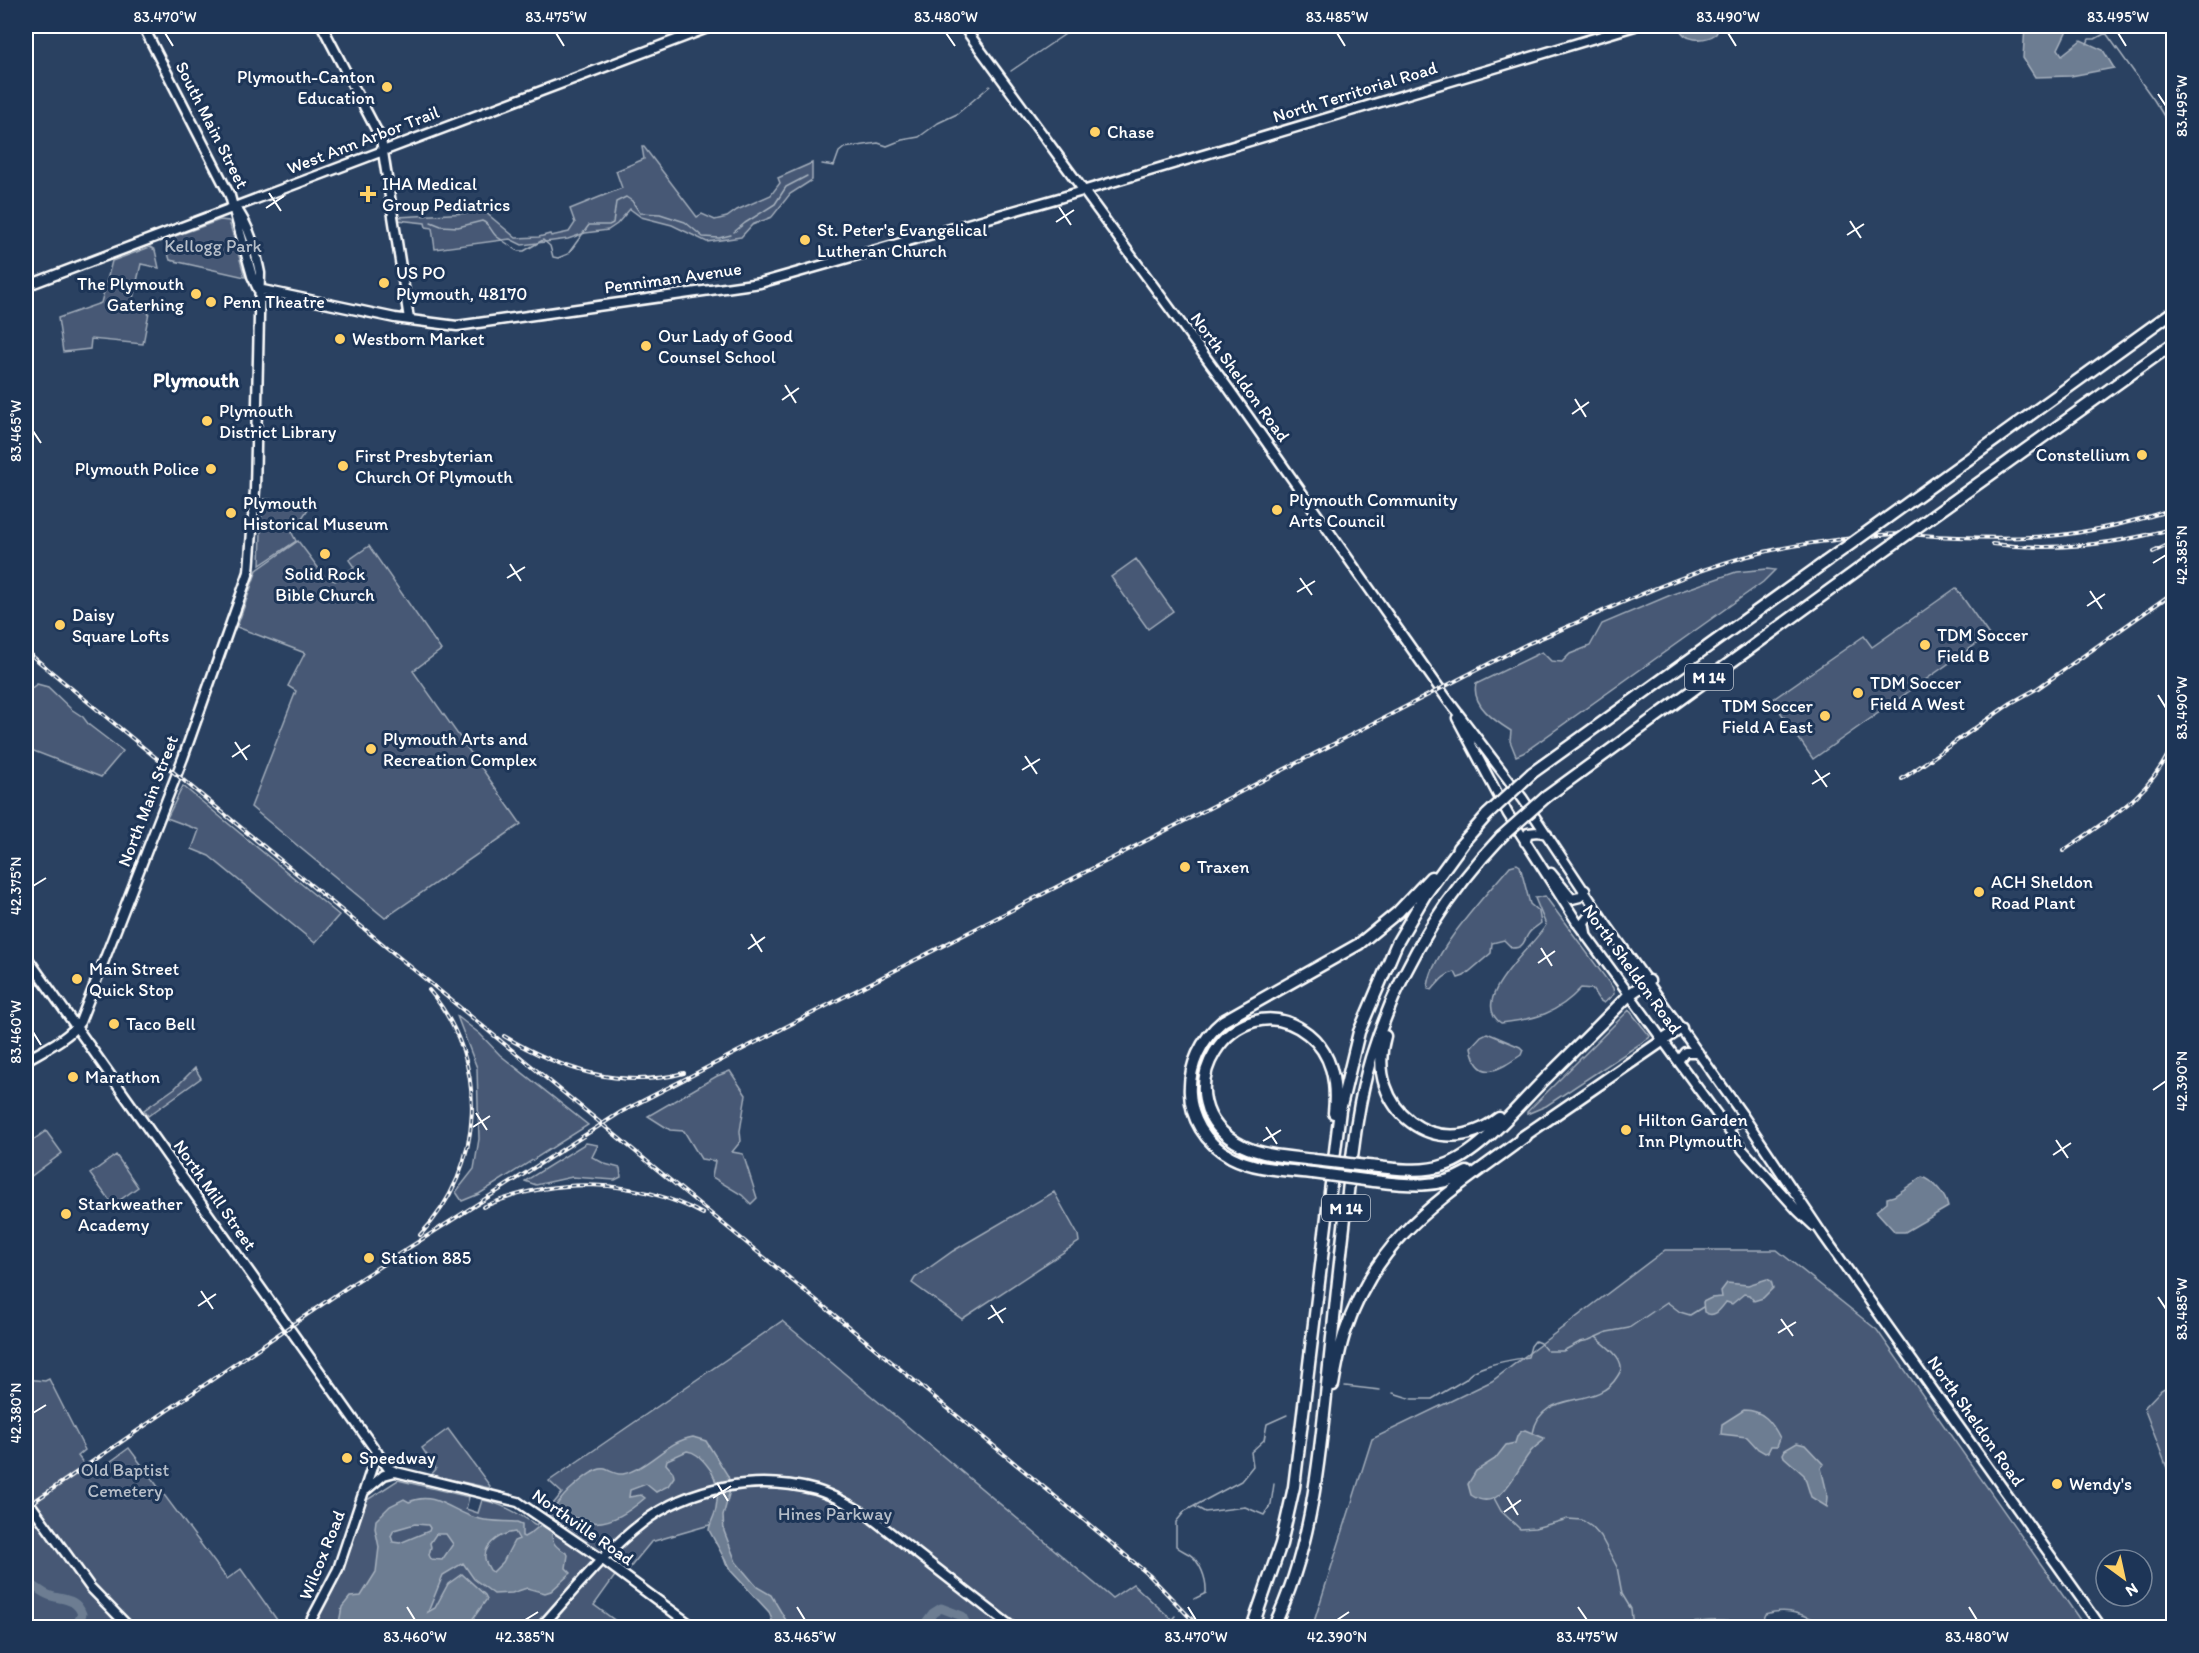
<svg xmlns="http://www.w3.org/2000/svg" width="2199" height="1653" font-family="Itim,sans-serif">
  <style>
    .green { fill: #465975; stroke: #a2acba; stroke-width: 1.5 }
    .water { fill: #6d7d92; stroke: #a7b1be; stroke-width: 1.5; fill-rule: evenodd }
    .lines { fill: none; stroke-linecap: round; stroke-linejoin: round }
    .stream { stroke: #a7b1be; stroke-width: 1.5 }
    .river { stroke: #6d7d92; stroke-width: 9 }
    .secondary-casing { stroke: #fff; stroke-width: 13 }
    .highway-casing { stroke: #fff; stroke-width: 15 }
    .secondary { stroke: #1d3557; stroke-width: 8 }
    .highway { stroke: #1d3557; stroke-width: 10 }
    .rail-casing { stroke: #fff; stroke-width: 4 }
    .rail { stroke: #1d3557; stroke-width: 1.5; stroke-dasharray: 4.5; stroke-linecap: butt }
    .highway-bridge-casing { stroke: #fff; stroke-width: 15; stroke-linecap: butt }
    .highway-bridge { stroke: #1d3557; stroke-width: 10 }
    .ticks { fill: none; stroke: #fff; stroke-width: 2 }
    .poi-dot { fill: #ffd166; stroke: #1d3557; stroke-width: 2 }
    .labels { text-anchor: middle; stroke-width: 6; stroke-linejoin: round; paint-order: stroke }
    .shield { fill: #1d3557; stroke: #bbc2cd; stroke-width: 1.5 }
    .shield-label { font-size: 16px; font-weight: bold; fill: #fff }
    .poi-label { font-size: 18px; fill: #fff; stroke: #1d3557; text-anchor: start }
    .street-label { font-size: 18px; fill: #fff; stroke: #1d3557 }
    .park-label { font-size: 18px; fill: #b5bdc8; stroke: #1d3557 }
    .quarter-label { font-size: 21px; font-weight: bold; fill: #fff; stroke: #1d3557 }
    .neatline { fill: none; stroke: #fff; stroke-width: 2 }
    .ticks-label { font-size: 15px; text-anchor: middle; fill: #fff }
  </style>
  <rect width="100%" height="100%" fill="#2a4161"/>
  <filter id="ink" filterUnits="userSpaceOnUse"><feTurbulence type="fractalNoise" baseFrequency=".0167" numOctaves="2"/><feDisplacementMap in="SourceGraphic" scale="12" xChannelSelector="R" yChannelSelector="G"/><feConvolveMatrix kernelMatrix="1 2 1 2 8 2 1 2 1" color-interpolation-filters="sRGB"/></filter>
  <g filter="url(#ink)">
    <path class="green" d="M642 147H644L697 217 702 214 715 220 727 217 737 210 771 195 780 183 778 178 812 163V180L790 194 772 217 752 225 741 237 707 242 672 225 641 217 630 209 617 224 608 230 585 233 568 239 522 245 510 239 435 249 432 228 426 227 425 223 398 220V217L485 212 516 238 539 237 550 234 551 236 569 232 575 223 570 209 622 188 616 171 644 159Z
      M220 220 229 221 245 277 170 260 165 243 167 239Z
      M150 247 155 250 159 268 141 264 131 307 149 312 143 344 91 339 90 349 63 352 58 318 101 303 112 261Z
      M264 499 308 502V509L292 533 296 541 260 565 262 500Z
      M298 541 325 577 335 581 354 567 349 560 369 546 441 650 413 671 521 824 385 918 251 807 296 691 288 686 305 653 237 627 257 570Z
      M1136 559 1173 611 1148 629 1111 577Z
      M1767 569 1775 570 1763 582 1523 753 1516 756 1510 741 1511 731C1495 721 1471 705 1476 684L1542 652 1551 661 1562 662 1570 654 1590 646 1602 624 1673 594 1736 572Z
      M1956 588 1989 635 1813 759 1772 700 1864 636 1872 647Z
      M37 684 48 687 71 709 83 717 89 725 123 751 101 777 26 748V692Z
      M183 786 339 915 315 943 209 856 192 849 199 830 167 818Z
      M1517 864 1520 866 1530 904 1539 912 1541 923C1538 926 1532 929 1529 933 1523 941 1525 948 1512 948L1504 940 1492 943 1491 953 1464 976 1458 978 1455 972C1444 974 1439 982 1432 990L1428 989C1428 955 1488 893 1510 866Z
      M1545 896 1613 988 1614 994 1604 1003 1599 1000 1592 989 1581 988C1557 1014 1536 1019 1501 1023 1467 1000 1534 946 1546 925L1535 898Z
      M1629 1010 1650 1036 1649 1038 1546 1106 1527 1114V1112Z
      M457 1016 480 1034 500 1055 588 1125 479 1194 462 1201 456 1192 474 1169 479 1139 477 1068Z
      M1487 1033 1520 1047 1523 1050 1521 1055C1499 1070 1478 1084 1471 1047L1481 1036Z
      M195 1068 201 1078 148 1116 144 1110 175 1088Z
      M730 1071 746 1095 740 1131 741 1141 732 1152 743 1154 757 1198 751 1204 742 1195 712 1177 715 1161 701 1159 684 1131 670 1130 648 1116 717 1076Z
      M46 1131 62 1153 26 1180V1145Z
      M586 1143 598 1145 592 1157 605 1164 620 1168 621 1177 615 1180 572 1177 536 1185 525 1181Z
      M116 1155 138 1187 113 1205 90 1174Z
      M1054 1192 1078 1235 1079 1242 962 1319 912 1283 915 1278 953 1251Z
      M1665 1250H1777L1877 1330 2085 1627H1816L1813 1619C1798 1612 1782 1608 1766 1614L1763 1621C1748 1625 1739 1621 1724 1621 1713 1620 1701 1622 1690 1623L1689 1628H1312L1372 1439 1492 1381Z
      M782 1321 1112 1598 1133 1584 1180 1627H787L726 1564 713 1524 651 1542 628 1570 622 1566 594 1605 624 1627 312 1628 339 1578 364 1502 398 1480 469 1497 466 1509 478 1513 482 1500C503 1504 519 1514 536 1525L562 1493 549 1481Z
      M26 1379 45 1381 49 1379 85 1450 78 1456 92 1475 129 1448 227 1579 241 1569 282 1627 26 1628Z
      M2173 1383V1475L2169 1473 2144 1408 2161 1390Z
      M448 1429 490 1486 489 1488 431 1475 436 1469 422 1448Z"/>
    <path class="water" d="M1679 26H1716L1718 30 1716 34C1704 42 1683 42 1679 26Z
      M2025 26H2069L2058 49 2062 55 2081 40 2103 50 2114 68 2071 76 2035 77 2023 58Z
      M1922 1177C1934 1180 1946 1196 1948 1207L1905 1232H1895L1876 1211 1887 1202V1198L1894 1196Z
      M1767 1279 1771 1281 1773 1288 1763 1298 1754 1301 1749 1295 1744 1294 1732 1304 1726 1302C1720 1310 1714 1319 1704 1312L1703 1302 1711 1298 1722 1297 1721 1291 1727 1283 1748 1285Z
      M1744 1410C1763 1410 1772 1422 1780 1438L1777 1446H1771L1768 1452 1765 1453 1758 1449 1747 1437 1721 1434 1722 1424Z
      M1525 1430 1544 1438 1543 1441C1539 1444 1532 1449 1529 1454 1515 1472 1500 1515 1471 1495L1468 1484 1476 1471 1495 1459 1506 1445 1515 1443C1517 1437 1517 1432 1525 1430Z
      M693 1437 706 1441 728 1476 731 1487 723 1516 724 1531 736 1562 757 1587 771 1595 790 1627H776L774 1626 769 1612 731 1571 709 1530C710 1522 715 1516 716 1508 719 1492 717 1476 706 1464 700 1457 695 1452 687 1451L667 1460 666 1464 673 1472 674 1477 668 1486 656 1492 646 1484 630 1490 629 1497 641 1495 645 1498C631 1510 611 1525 591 1522 582 1521 572 1514 563 1519 555 1524 549 1535 554 1543 557 1549 564 1550 568 1555L566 1568 571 1573 551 1591 545 1593 527 1588 512 1593 494 1594 474 1579 463 1563 443 1575 428 1612 435 1608 448 1584 462 1574 485 1595 487 1599 467 1627 338 1628 342 1607 350 1597 361 1596 376 1572 379 1547 375 1528 376 1520 390 1506 404 1499 409 1502C436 1489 455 1515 480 1519 492 1522 505 1521 517 1522L522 1524V1536L524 1537C549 1524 553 1503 573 1487 580 1481 595 1467 605 1469 611 1471 616 1475 623 1474 649 1468 667 1441 693 1437ZM415 1524 428 1525 430 1528 429 1531 400 1543 393 1542 391 1536 394 1530ZM515 1532 519 1539 514 1541 503 1562 493 1572 490 1570C488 1566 484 1561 485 1556 486 1542 503 1533 515 1532ZM436 1534H446L453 1544 442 1560 431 1559 429 1555 431 1547 430 1543Z
      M1797 1443 1805 1445 1823 1464 1821 1468 1828 1497 1827 1507 1811 1497 1804 1475 1784 1457 1783 1454 1785 1450Z"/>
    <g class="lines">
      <path class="stream" d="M2087 44 2089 39H2095L2106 33 2154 100 2167 121 2174 140
        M1011 71 1077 26
        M822 164 834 166 839 152 844 148 878 143 887 146 902 140 919 137 938 123 957 114 990 86
        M431 222 441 226 458 227 482 221C490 224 490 230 496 236 503 241 511 246 518 251H524L543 240 550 246 553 257 558 258 568 254 589 225H609L613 223 616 202 626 197 632 201 640 213 660 214 685 222 703 237 719 238 731 235
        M734 232 745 223 775 204 786 187 807 176
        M1548 1351H1563L1580 1342 1589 1340 1607 1332 1629 1328 1667 1302 1680 1312 1690 1315 1703 1307
        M1345 1386 1380 1390
        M1393 1393 1412 1399H1432L1466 1379C1474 1365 1512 1360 1528 1357L1531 1346 1535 1341 1540 1343 1546 1350
        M1533 1433C1541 1387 1597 1411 1617 1377 1621 1371 1623 1368 1619 1360 1615 1351 1603 1344 1596 1337
        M1494 1498 1501 1511 1520 1529 1535 1528 1568 1519 1582 1520 1592 1527 1601 1537 1617 1567 1622 1594 1631 1609 1633 1628
        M1194 1506 1205 1512 1245 1507 1264 1515 1271 1504 1274 1484
        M1194 1599 1206 1593C1207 1579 1200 1561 1189 1554 1184 1551 1180 1550 1176 1546V1522L1185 1511 1241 1481 1253 1466 1251 1452 1264 1440 1267 1424 1287 1415
        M1164 1628 1175 1616"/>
      <path class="river" d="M26 1582C35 1585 41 1593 51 1596 64 1600 76 1598 82 1614L75 1628
        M858 1628H863
        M929 1628 927 1621 933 1613 941 1608 962 1616 968 1628"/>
      <g class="secondary-casing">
        <path id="secondary" d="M143 26 230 196 252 276 258 289
          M322 26 381 139 409 319
          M963 26 1229 389 1447 699 1523 799 1606 924 1742 1114 1823 1235 2102 1628
          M26 286 713 26
          M258 289 395 318 457 326 760 283 1059 198 1635 26
          M1457 718 1508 814 1580 927 1743 1150 1798 1211 1814 1226
          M1525 842 1528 833 1538 832 1547 834
          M1551 873 1572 899 1580 897 1585 890
          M1586 933 1584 922 1588 917 1595 916 1603 921
          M26 956 388 1468 396 1472 518 1502 603 1560 695 1628
          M26 1060C43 1050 68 1039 80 1022L183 758 249 572 255 490 260 273C255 249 250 226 235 207
          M1678 1061 1685 1052H1698
          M1728 1129 1738 1122 1742 1114
          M366 1490 384 1475 395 1472
          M26 1498 90 1587 130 1628
          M307 1628 338 1569 377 1452
          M540 1628C573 1592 604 1552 642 1523 690 1486 757 1474 816 1490 835 1496 852 1506 869 1516L1013 1628"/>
      </g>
      <g class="highway-casing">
        <path id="highway" d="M1887 518 2174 311
          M1930 518 2174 343
          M1532 773 1824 563
          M1546 797 1874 558
          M1458 848 1487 815
          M1385 1036C1364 1108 1437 1166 1499 1118
          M1521 1138 1681 1028
          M1314 1160C1291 1157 1264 1156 1243 1146 1154 1102 1235 977 1308 1034 1333 1054 1337 1083 1334 1113
          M1367 1166C1393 1168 1419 1174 1445 1165 1479 1154 1516 1108 1542 1082 1571 1053 1601 1024 1630 994L1649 981
          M1313 1173C1286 1170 1256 1170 1231 1157 1177 1128 1178 1058 1223 1021L1359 944 1398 912 1431 877
          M1365 1180C1400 1184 1435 1191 1467 1172
          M1333 1385C1336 1368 1339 1351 1344 1335 1378 1232 1445 1197 1526 1136
          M1252 1628 1281 1544 1294 1487 1340 1110 1359 1032 1397 943 1425 895 1463 843
          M1273 1628C1309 1555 1318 1474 1326 1395 1333 1327 1340 1259 1348 1192 1353 1147 1358 1101 1371 1058 1397 974 1441 900 1501 837"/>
      </g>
      <use href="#secondary" class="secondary"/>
      <use href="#highway" class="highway"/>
      <g class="rail-casing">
        <path id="rail" d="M1992 544C2053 551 2115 545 2174 528
          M2153 552 2174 542
          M26 651 1079 1516 1149 1575 1200 1628
          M1902 779 2011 703 2038 688 2174 592
          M2063 851C2108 819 2153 795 2174 741
          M504 1036C560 1069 620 1090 684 1073
          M483 1207C553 1176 636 1178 703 1214
          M420 1235C485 1167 490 1062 429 990
          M26 1507 349 1286 621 1112 1527 644C1605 612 1682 571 1764 552 1803 543 1842 539 1881 535 1907 532 1933 537 1958 537 1988 538 2019 538 2049 536 2089 533 2136 521 2174 509"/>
      </g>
      <use href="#rail" class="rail"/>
      <g class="highway-bridge-casing">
        <path id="highway-bridge" d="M1874 558 1930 518
          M1824 563 1887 518
          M1487 815 1532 773
          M1501 837 1546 797
          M1314 1160 1367 1166
          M1313 1173 1365 1180"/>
      </g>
      <use href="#highway-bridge" class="highway-bridge"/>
    </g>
  </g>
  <path class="ticks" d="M165 33 173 46M556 33 564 46M946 33 955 46M1337 33 1345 46M1728 33 1736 46M2118 33 2126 46M2158 94 2166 106M269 193 281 211M1059 207 1071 225M266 208 284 196M1850 221 1861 238M1056 222 1074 210M1847 235 1864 224M785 385 796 403M1575 399 1586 417M782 400 799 388M1572 414 1589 402M33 431 41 443M2153 563 2166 555M510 564 521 581M507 578 525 567M1300 578 1312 595M2090 591 2102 609M1297 592 1315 581M2087 606 2105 594M2158 695 2166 708M235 742 247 760M1025 756 1037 774M232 757 250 745M1022 770 1040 759M1815 770 1827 787M1812 784 1830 773M33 886 46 878M751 934 762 952M1541 948 1552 966M748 949 765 937M1538 963 1555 951M33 1032 41 1045M2153 1090 2166 1081M476 1113 487 1130M473 1127 490 1116M1266 1127 1277 1144M2056 1140 2068 1158M1263 1141 1281 1130M2053 1155 2071 1143M201 1291 213 1309M2158 1297 2166 1309M991 1305 1003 1323M198 1306 216 1294M988 1319 1006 1308M1781 1319 1793 1336M1778 1333 1796 1322M33 1413 46 1405M717 1483 728 1501M1507 1497 1518 1515M713 1498 731 1486M1504 1512 1521 1500M407 1607 415 1620M797 1607 805 1620M1188 1607 1196 1620M1578 1607 1587 1620M1969 1607 1977 1620M525 1620 538 1612M1337 1620 1349 1612"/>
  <g class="poi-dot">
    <circle cx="387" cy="87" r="6"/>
    <circle cx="1095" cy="132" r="6"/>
    <path d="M365 185h6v6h6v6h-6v6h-6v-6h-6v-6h6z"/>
    <circle cx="805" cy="240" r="6"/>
    <circle cx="384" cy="283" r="6"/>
    <circle cx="196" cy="294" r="6"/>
    <circle cx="211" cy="302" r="6"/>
    <circle cx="340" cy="339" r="6"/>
    <circle cx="646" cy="346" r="6"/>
    <circle cx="207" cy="421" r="6"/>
    <circle cx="2142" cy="455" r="6"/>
    <circle cx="343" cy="466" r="6"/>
    <circle cx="211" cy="469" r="6"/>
    <circle cx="1277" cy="510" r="6"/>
    <circle cx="231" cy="513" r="6"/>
    <circle cx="325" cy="554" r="6"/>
    <circle cx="60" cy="625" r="6"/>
    <circle cx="1925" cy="645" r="6"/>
    <circle cx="1858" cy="693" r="6"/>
    <circle cx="1825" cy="716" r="6"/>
    <circle cx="371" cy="749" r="6"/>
    <circle cx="1185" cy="867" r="6"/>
    <circle cx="1979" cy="892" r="6"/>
    <circle cx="77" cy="979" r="6"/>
    <circle cx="114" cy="1024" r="6"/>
    <circle cx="73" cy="1077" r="6"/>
    <circle cx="1626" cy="1130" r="6"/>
    <circle cx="66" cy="1214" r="6"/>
    <circle cx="369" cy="1258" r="6"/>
    <circle cx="347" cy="1458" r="6"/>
    <circle cx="2057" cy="1484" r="6"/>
  </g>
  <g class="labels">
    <g class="shield">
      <rect x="1685" y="664" width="48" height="26" rx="4.5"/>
      <rect x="1322" y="1195" width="48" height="26" rx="4.5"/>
    </g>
    <g class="shield-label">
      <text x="1709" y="683">M 14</text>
      <text x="1346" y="1214">M 14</text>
    </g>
    <g class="poi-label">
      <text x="375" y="83" text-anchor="end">Plymouth-Canton<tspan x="375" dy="21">Education</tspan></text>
      <text x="1107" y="138">Chase</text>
      <text x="382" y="190">IHA Medical<tspan x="382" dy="21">Group Pediatrics</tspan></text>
      <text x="817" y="236">St. Peter's Evangelical<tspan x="817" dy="21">Lutheran Church</tspan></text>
      <text x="396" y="279">US PO<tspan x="396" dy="21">Plymouth, 48170</tspan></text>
      <text x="184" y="290" text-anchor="end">The Plymouth<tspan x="184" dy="21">Gaterhing</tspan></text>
      <text x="223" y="308">Penn Theatre</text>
      <text x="658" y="342">Our Lady of Good<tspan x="658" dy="21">Counsel School</tspan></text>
      <text x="352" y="345">Westborn Market</text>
      <text x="219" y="417">Plymouth<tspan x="219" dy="21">District Library</tspan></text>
      <text x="2130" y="461" text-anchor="end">Constellium</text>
      <text x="355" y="462">First Presbyterian<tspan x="355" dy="21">Church Of Plymouth</tspan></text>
      <text x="199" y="475" text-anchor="end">Plymouth Police</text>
      <text x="1289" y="506">Plymouth Community<tspan x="1289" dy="21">Arts Council</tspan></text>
      <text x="243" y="509">Plymouth<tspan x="243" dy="21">Historical Museum</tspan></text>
      <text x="325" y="580" text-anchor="middle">Solid Rock<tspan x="325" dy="21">Bible Church</tspan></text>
      <text x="72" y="621">Daisy<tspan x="72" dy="21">Square Lofts</tspan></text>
      <text x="1937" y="641">TDM Soccer<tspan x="1937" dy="21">Field B</tspan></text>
      <text x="1870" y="689">TDM Soccer<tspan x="1870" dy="21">Field A West</tspan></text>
      <text x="1813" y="712" text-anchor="end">TDM Soccer<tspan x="1813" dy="21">Field A East</tspan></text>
      <text x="383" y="745">Plymouth Arts and<tspan x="383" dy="21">Recreation Complex</tspan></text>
      <text x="1197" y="873">Traxen</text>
      <text x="1991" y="888">ACH Sheldon<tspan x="1991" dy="21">Road Plant</tspan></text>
      <text x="89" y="975">Main Street<tspan x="89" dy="21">Quick Stop</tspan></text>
      <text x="126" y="1030">Taco Bell</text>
      <text x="85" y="1083">Marathon</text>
      <text x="1638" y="1126">Hilton Garden<tspan x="1638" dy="21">Inn Plymouth</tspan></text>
      <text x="78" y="1210">Starkweather<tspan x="78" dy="21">Academy</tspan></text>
      <text x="381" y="1264">Station 885</text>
      <text x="359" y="1464">Speedway</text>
      <text x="2069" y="1490">Wendy's</text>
    </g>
    <g class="street-label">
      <text transform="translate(1355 92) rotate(-17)" y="6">North Territorial Road</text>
      <text transform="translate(212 125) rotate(63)" y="6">South Main Street</text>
      <text transform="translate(363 140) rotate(-21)" y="6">West Ann Arbor Trail</text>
      <text transform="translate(673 278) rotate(-8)" y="6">Penniman Avenue</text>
      <text transform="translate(1240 377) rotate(54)" y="6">North Sheldon Road</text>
      <text transform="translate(148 801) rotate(-69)" y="6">North Main Street</text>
      <text transform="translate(1632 969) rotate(54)" y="6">North Sheldon Road</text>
      <text transform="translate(215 1195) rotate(55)" y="6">North Mill Street</text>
      <text transform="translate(1976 1421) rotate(55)" y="6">North Sheldon Road</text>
      <text transform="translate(583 1527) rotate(35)" y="6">Northville Road</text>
      <text transform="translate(322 1555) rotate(-68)" y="6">Wilcox Road</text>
    </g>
    <g class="park-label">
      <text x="213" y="252">Kellogg Park</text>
      <text x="125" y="1476">Old Baptist<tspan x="125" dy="21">Cemetery</tspan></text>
      <text x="835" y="1520">Hines Parkway</text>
    </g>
    <g class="quarter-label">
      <text x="196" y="387">Plymouth</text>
    </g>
  </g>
  <rect width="2199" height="1653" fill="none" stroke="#1d3557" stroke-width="66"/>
  <g transform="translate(2124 1578) rotate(147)"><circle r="28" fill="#1d3557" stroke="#77869a" stroke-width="1.5"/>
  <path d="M0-4.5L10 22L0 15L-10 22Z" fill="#ffd166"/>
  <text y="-9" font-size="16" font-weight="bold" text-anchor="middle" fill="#ffffff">N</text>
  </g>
  <rect x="33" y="33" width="2133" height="1587" class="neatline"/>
  <g class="ticks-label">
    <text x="165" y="22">83.470°W</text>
    <text x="556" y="22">83.475°W</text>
    <text x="946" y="22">83.480°W</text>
    <text x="1337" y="22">83.485°W</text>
    <text x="1728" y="22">83.490°W</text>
    <text x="2118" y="22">83.495°W</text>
    <text transform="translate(2182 106) rotate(-90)" y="5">83.495°W</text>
    <text transform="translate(16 431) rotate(-90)" y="5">83.465°W</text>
    <text transform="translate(2182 555) rotate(-90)" y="5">42.385°N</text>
    <text transform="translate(2182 708) rotate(-90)" y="5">83.490°W</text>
    <text transform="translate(16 886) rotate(-90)" y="5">42.375°N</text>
    <text transform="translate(16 1032) rotate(-90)" y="5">83.460°W</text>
    <text transform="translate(2182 1081) rotate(-90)" y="5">42.390°N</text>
    <text transform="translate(2182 1309) rotate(-90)" y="5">83.485°W</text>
    <text transform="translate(16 1413) rotate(-90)" y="5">42.380°N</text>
    <text x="415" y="1642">83.460°W</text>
    <text x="525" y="1642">42.385°N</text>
    <text x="805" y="1642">83.465°W</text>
    <text x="1196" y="1642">83.470°W</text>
    <text x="1337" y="1642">42.390°N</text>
    <text x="1587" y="1642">83.475°W</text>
    <text x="1977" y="1642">83.480°W</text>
  </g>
</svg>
